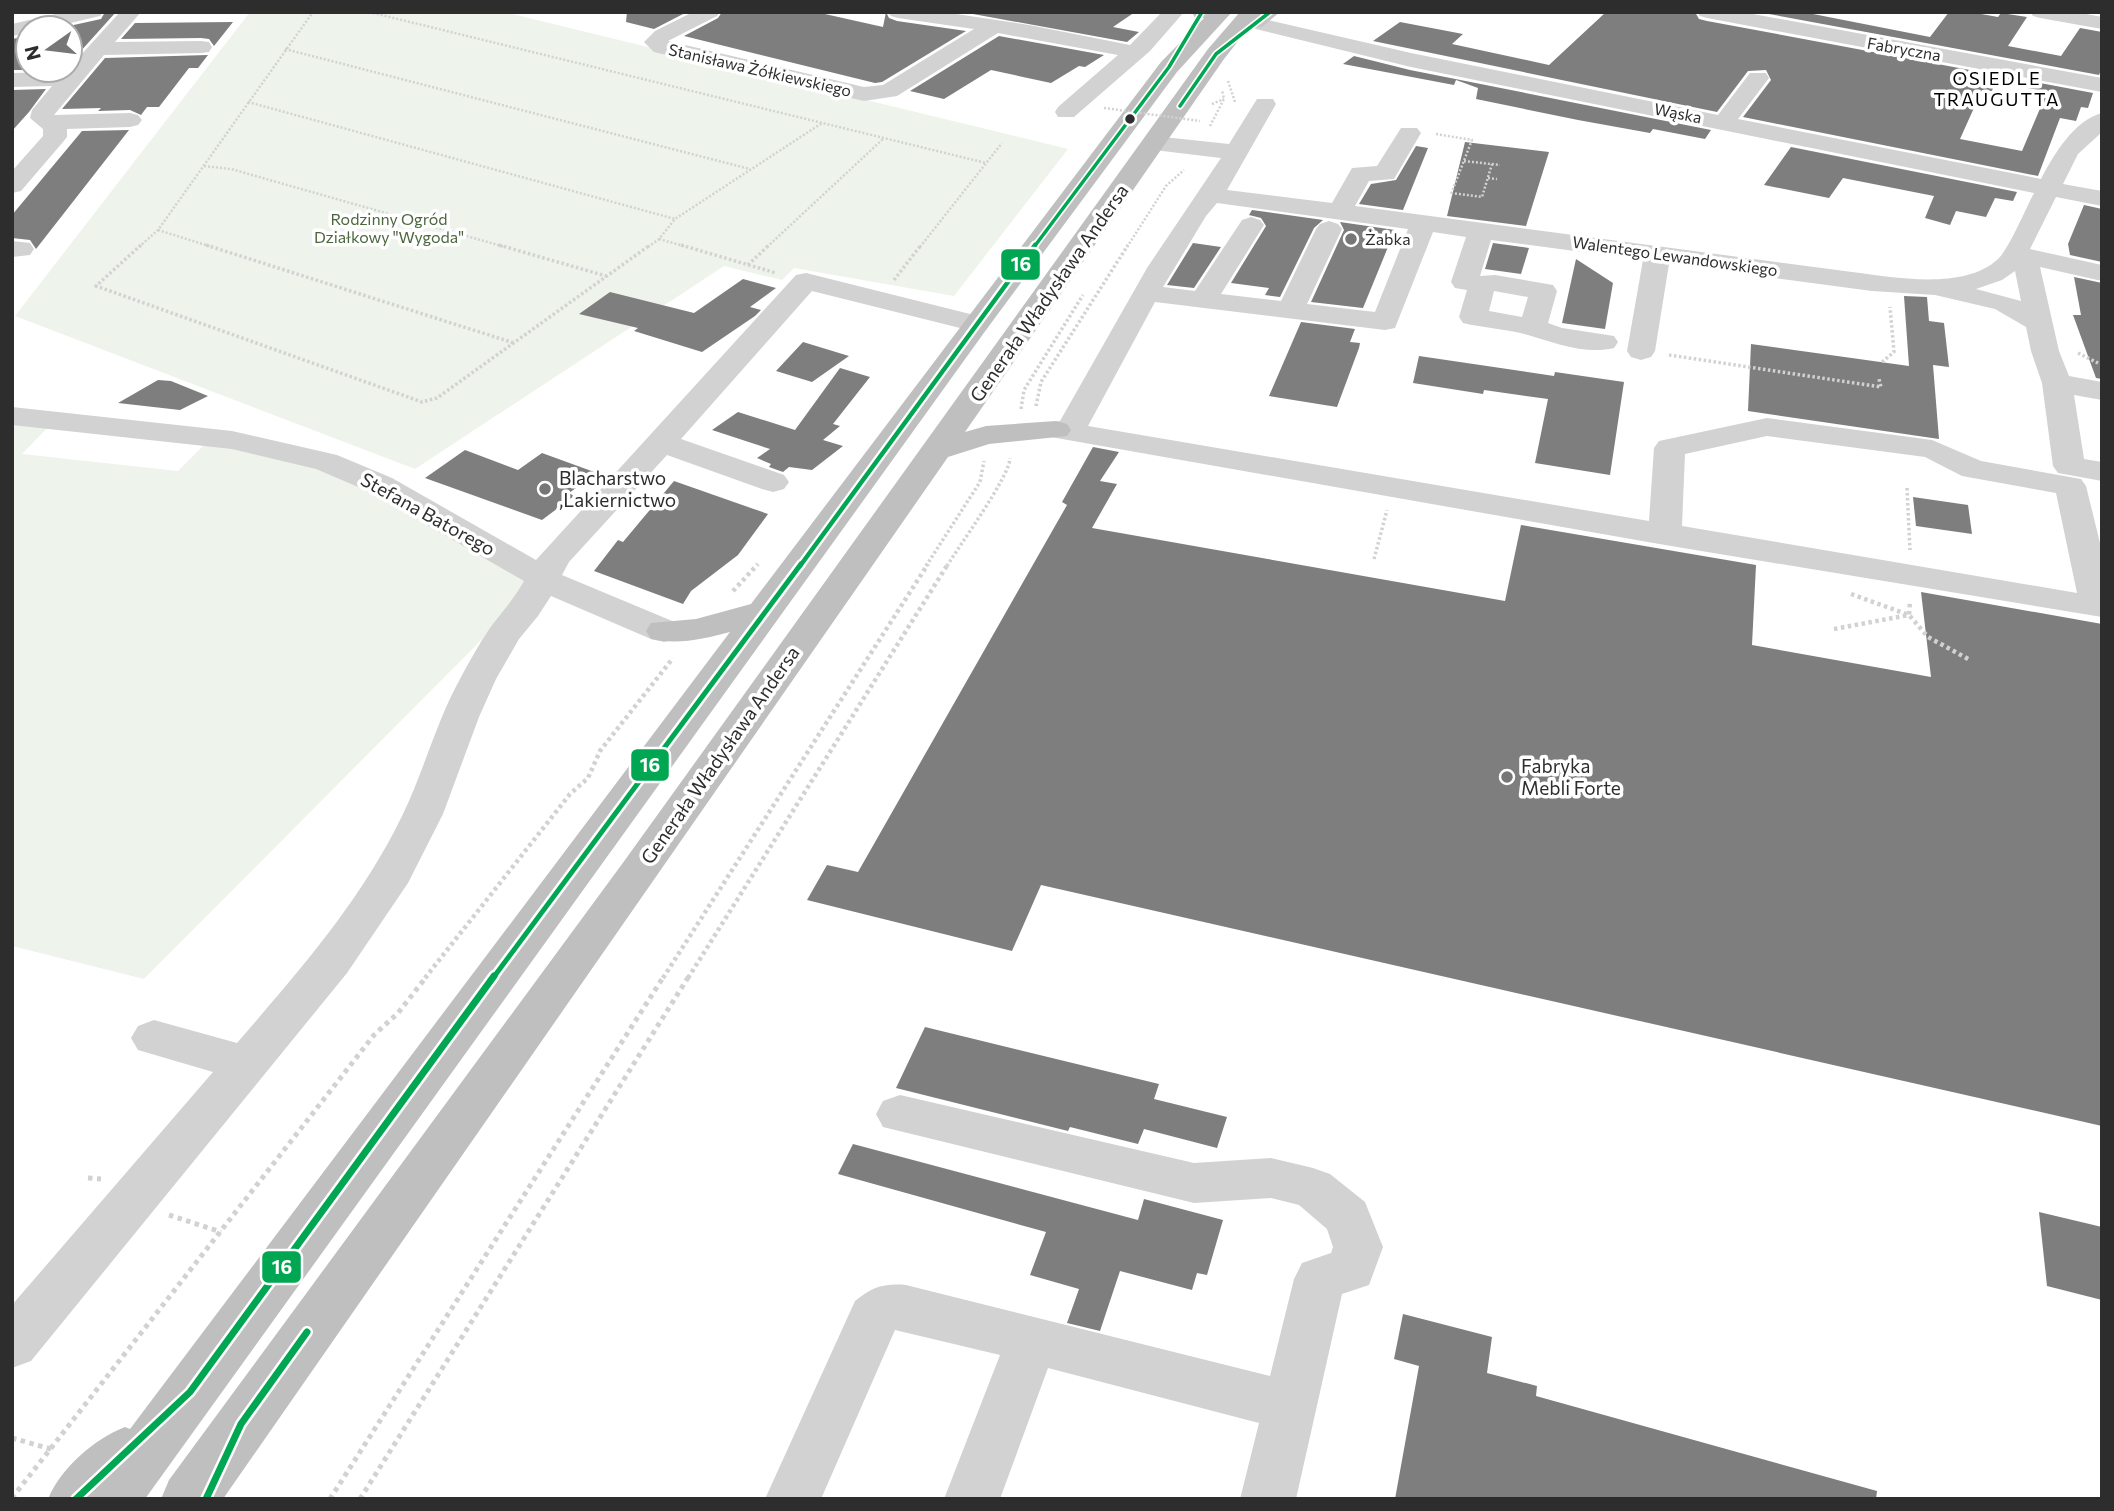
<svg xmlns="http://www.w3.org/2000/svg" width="2114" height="1511" font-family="Commissioner,sans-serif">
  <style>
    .green { fill: #eef3eb }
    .building { fill: #7e7e7e; fill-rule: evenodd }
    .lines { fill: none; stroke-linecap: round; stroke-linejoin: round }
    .path-far3 { stroke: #d2d2d2; stroke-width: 2.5; stroke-dasharray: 2 2; stroke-linecap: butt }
    .path-far2 { stroke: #d2d2d2; stroke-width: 3.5; stroke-dasharray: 2.5 2.5; stroke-linecap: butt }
    .path-far1 { stroke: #d2d2d2; stroke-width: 4.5; stroke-dasharray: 3.5 3.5; stroke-linecap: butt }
    .path { stroke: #d2d2d2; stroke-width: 5; stroke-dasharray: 4.5 4.5; stroke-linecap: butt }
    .minor { fill: #d2d2d2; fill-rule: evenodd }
    .major { fill: #c5c5c5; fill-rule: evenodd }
    .highway { fill: #bfbfbf; fill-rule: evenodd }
    .path-bridge { stroke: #d2d2d2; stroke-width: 2.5; stroke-dasharray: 2 2; stroke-linecap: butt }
    .bus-1-far3-casing { stroke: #fff; stroke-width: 7 }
    .bus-1-far2-casing { stroke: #fff; stroke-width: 9 }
    .bus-1-far1-casing { stroke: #fff; stroke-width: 10 }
    .bus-1-casing { stroke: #fff; stroke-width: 12 }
    .bus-1-far3 { stroke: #00a651; stroke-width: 3.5 }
    .bus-1-far2 { stroke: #00a651; stroke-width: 4.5 }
    .bus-1-far1 { stroke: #00a651; stroke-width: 5 }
    .bus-1 { stroke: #00a651; stroke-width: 7 }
    .bus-dot { fill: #2d2d2d; stroke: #fff; stroke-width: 2.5 }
    .poi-dot { fill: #767676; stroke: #fff; stroke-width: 2.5 }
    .labels { text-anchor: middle; stroke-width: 7; stroke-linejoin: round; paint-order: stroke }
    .far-street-label { font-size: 16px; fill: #2d2d2d; stroke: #fff }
    .far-park-label { font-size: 16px; fill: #4b663d; stroke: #fff }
    .far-poi-label { font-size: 16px; fill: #2d2d2d; stroke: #fff; text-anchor: start }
    .far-neighbourhood-label { font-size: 18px; letter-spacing: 2px; fill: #000; stroke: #fff }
    .street-label { font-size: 19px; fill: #2d2d2d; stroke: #fff }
    .poi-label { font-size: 19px; fill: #2d2d2d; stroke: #fff; text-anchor: start }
    .line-badge { stroke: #fff; stroke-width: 2.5 }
    .badge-label { font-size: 19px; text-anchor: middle; font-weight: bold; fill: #fff }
  </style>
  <rect width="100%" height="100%" fill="#fff"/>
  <path class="green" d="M250 12H504L1068 149 954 296 794 268 782 280 724 266 415 469 15 316Z
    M12 416 55 420 22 454 178 471 211 438 325 463 543 578 144 979 12 946Z"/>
  <path class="building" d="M105 12H116L70 63V28H60L101 19Z
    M627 12H687L654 29 626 22Z
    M722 12H816L883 27 886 12 889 18 897 21 966 31 882 82 875 83 684 36 718 18Z
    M962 12H1135L1113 27 1139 32 1127 42Z
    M1606 12H1695L1699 19 1707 21 2093 93 2088 108 2081 107 2076 121 2060 118 2038 176 1743 117 1771 80 1766 70 1748 71 1717 112 1373 41 1400 22 1463 34 1452 44 1549 65ZM1995 81 2047 92 2022 151 1960 139 1982 90 1992 91Z
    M1758 12H1803L1930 37 1949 12H1970L1998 17 2001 13 2027 17 2008 46 2061 56 2080 28 2102 32V68L2099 75Z
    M233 22 214 46 209 39 201 38 121 39 135 23Z
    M28 36V70H32H12V39Z
    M999 36 1104 55 1085 67 1079 66 1051 83 991 70 944 99 910 91Z
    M208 55 198 68H189L159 107H147L141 115 130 110 98 111 101 108 62 109 105 58Z
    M1354 56 1410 70 1711 130 1705 139 1653 129 1650 133 1578 120 1476 99 1478 88 1456 80 1454 85 1343 64Z
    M46 89 29 112 12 131V90Z
    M129 130 36 249 30 240 12 238V215L82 131Z
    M1465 142 1549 152 1526 226 1447 216Z
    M1416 146 1428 148 1403 210 1359 204 1371 184 1396 180Z
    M1791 147 2017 192 2013 201 1995 198 1986 217 1956 211 1950 225 1925 218 1934 196 1843 178 1829 198 1764 185Z
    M2084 205 2102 209V262L2070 255 2068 244Z
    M1252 210 1323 220 1314 228 1280 297 1265 295 1269 288 1231 283 1266 226 1261 218 1249 215Z
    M1340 222 1395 230 1363 308 1311 302 1344 230Z
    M1193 243 1221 247 1194 288 1167 285Z
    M1493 243 1529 248 1521 274 1485 269Z
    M1576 259 1613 283 1605 329 1562 323Z
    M2074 277 2102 283V379L2096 378 2073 315H2081Z
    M743 279 776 288 750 307 761 310 755 316 702 352 634 331 638 328 579 314 610 292 694 313Z
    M1904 296 1927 297 1929 321 1944 323 1949 367 1933 365 1939 439 1748 411 1751 344 1909 366Z
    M1301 322 1355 329 1350 342 1360 343 1359 348 1337 407 1269 396Z
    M803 342 849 356 812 382 776 371Z
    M1419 356 1554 376 1555 372 1624 382 1610 475 1535 463 1548 399 1484 390 1483 394 1413 383Z
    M840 368 870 377 833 424 840 426 823 440 843 446 812 470 789 467 783 472 769 467 771 464 757 458 770 449 712 430 738 412 795 430Z
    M158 380 171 381 208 396 180 410 118 403Z
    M1093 447 1119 452 1100 481 1117 484 1092 528 1505 601 1521 525 1756 565 1752 645 1931 677 1921 592 2102 624V1126L1041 885 1012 951 807 900 827 865 858 872 1067 505 1062 502Z
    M465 450 518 470 542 453 597 473 569 493 574 496 542 520 425 478Z
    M674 481 768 514 738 555 691 591 683 604 594 571 618 540 623 542Z
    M1913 497 1968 505 1972 534 1916 526Z
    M925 1027 1159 1084 1154 1099 1227 1117 1217 1148 1144 1129 1138 1144 1070 1127 1068 1131 896 1088Z
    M853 1144 1138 1220 1144 1199 1223 1220 1207 1275 1197 1273 1192 1290 1120 1271 1100 1331 1067 1323 1079 1289 1030 1275 1046 1232 838 1174Z
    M2039 1212 2102 1227V1300L2047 1286Z
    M1403 1314 1492 1337 1487 1373 1537 1386 1536 1396 1877 1491 1876 1499H1395L1419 1366 1394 1359Z"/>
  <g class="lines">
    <path class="path-far3" d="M369 12 986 163
      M285 49 750 169
      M1228 81 1235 102
      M248 102 675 219
      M1212 104 1224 99
      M1210 126 1224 99 1222 90
      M1436 134 1472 140 1451 194
      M1464 161 1500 165
      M204 166 231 169 505 247
      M1488 178 1497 179
      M1451 193 1482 197 1492 164
      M158 230 212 247
      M659 239 687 247
      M139 247 158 230 313 12
      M648 247 659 239 675 219 822 123
      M767 247 883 139
      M920 247 1002 143
      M1127 247 1166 186 1184 170"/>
    <path class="path-far2" d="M141 245 96 286 422 402 437 398 650 245
      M206 245 514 343
      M499 245 606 276
      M681 245 776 273
      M748 265 769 245
      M894 280 921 245
      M2078 353 2098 363
      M1669 355 1881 387 1879 379
      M1882 362 1894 352 1890 307
      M1036 406 1041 382 1128 245
      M1021 409 1024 390 1083 295
      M1907 488 1910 550
      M1374 559 1387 510
      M926 566 980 482 984 461
      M947 566C959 546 1010 476 1010 458"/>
    <path class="path-far1" d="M733 591 758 564
      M1851 594 1909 615 1928 637 1970 660
      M1834 629 1909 615 1910 601
      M425 978 570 794 588 778 600 751 673 658
      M663 978 928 564
      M688 978 948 564"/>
    <path class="path" d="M88 1178 101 1179
      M169 1215 221 1232
      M12 1438 51 1449
      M12 1498 374 1035 398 1013 427 976
      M330 1499 664 976
      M360 1499 689 976"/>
    <path class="minor" d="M64 12H103L100 16 49 28H28V33L12 36V24Z
      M120 12H141L115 42 201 41 209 42 212 47 209 52 201 53 104 55 54 115 130 113 138 115 142 120 138 125 130 127 67 129V137L63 142 21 191 12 193V171L43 136V129L30 118 32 110 52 86 12 87V73L65 72 70 70V67Z
      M693 12H720L717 16 668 41 864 87 883 85 974 29 898 18 891 16 888 12H943L1029 25 1130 45 1162 12H1184L1150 51 1074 117H1058L1055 112 1058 107 1118 55 998 33 897 96 864 101 654 52 644 42 655 31Z
      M1697 12H1742L2102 78V92L1707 18 1700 16Z
      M2030 12H2076L2102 17V29L2040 18 2033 16Z
      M1255 17 1411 53 1718 115 1750 73H1766L1769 78 1738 119 2041 179C2053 156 2074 120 2102 113V132L2078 154 2063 184 2102 191V206L2056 197 2030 249 2102 265V281L2040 267 2059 351 2069 376 2102 382V400L2074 395 2084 459 2102 462V481L2058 473 2053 466 2042 383 2031 351 2026 327 1995 309 1935 295 1872 291 1669 264 1655 351 1651 357 1641 360 1631 357 1627 351 1643 260 1491 240 1480 276 1495 275 1553 285 1557 291 1548 323 1562 328 1614 336 1618 342 1614 348C1586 355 1555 343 1528 335 1507 329 1484 328 1463 323L1459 317 1467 290 1455 288 1451 282 1466 237 1433 232 1395 328 1385 330 1155 302 1088 426 1649 521 1654 448 1659 441 1767 418 1932 440 1981 461 2081 479 2086 486 2102 551V617L1665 545 1045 436 1041 430 1045 424 1060 421 1147 268 1221 158 1154 150 1146 148 1142 143 1146 138 1154 136 1229 144 1257 99H1273L1276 104 1227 190 1332 203 1352 168 1377 166 1401 128H1417L1421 133 1397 174 1394 179 1369 181 1355 206 1852 272C1893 277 1964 291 1998 259 2009 249 2026 208 2034 193L1411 67 1248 27 1245 23 1248 19ZM1217 203 1408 229 1375 312 1307 304 1342 229 1338 224 1329 221 1320 224 1316 229 1281 301 1221 294 1264 225 1260 220 1251 217 1242 220 1195 291 1163 287 1206 216ZM2015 271 2021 301 1976 289 2002 280ZM1494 291 1528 297 1522 317 1489 311ZM1767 436 1925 457 1962 476 2056 493 2077 593 1682 526 1685 454Z
      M12 241 30 243 34 249 30 255 12 257Z
      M806 273 986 318 990 324 986 330 976 332 812 291 681 439 784 475 789 482 784 489 773 492 762 489 667 455 569 562 562 575 677 623 682 631 677 639 664 642 651 639 551 596 538 616 519 639 496 679 479 717 443 814 408 883 347 973 31 1361 12 1368V1305L213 1072 138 1050 131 1038 138 1026 154 1020 237 1043C299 971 361 901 402 816 424 771 436 722 460 679 469 662 479 644 490 628 502 612 514 599 524 581L370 492 316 469 232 449 12 425V407L232 431 337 455 392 478 536 560 796 275Z
      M900 1095 1194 1163 1271 1158 1313 1168 1330 1174 1365 1202 1383 1247 1369 1285 1342 1294 1296 1499H1240L1259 1423 1048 1368 1000 1499H944L1000 1355 895 1330 821 1499H765L855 1301C872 1287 884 1283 906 1285L1270 1376 1294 1279 1302 1263 1331 1253 1333 1247 1327 1229 1299 1205 1271 1198 1194 1203 883 1127 876 1114 883 1101Z"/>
    <path class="major" d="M1192 12H1212L1209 18H1195Z
      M1256 12H1280L1262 27H1248L1245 23Z"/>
    <path class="highway" d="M1210 12H1232L1177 72 986 330 145 1499H48C61 1468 94 1439 125 1427L130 1429 730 632C704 639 678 645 651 639L646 631 651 623 696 619 751 604 1161 62Z
      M1240 12H1261L1224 59 965 432 986 426 1056 421 1067 424 1071 430 1067 436 989 444 948 457 223 1499H161L169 1480 625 860 1208 49Z"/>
    <path class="path-bridge" d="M1104 108 1200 121"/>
    <g class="bus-1-far3-casing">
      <path id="bus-1-far3" d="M1180 106 1216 54 1270 12
        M1034 247 1169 67 1202 12"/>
    </g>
    <g class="bus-1-far2-casing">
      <path id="bus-1-far2" d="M800 566 1035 245"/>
    </g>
    <g class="bus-1-far1-casing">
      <path id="bus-1-far1" d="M493 978 801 564"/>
    </g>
    <g class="bus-1-casing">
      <path id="bus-1" d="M76 1499 190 1392 494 976
        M206 1499 241 1424 307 1332"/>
    </g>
    <use href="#bus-1-far3" class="bus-1-far3"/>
    <use href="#bus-1-far2" class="bus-1-far2"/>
    <use href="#bus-1-far1" class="bus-1-far1"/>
    <use href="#bus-1" class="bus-1"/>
  </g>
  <circle class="bus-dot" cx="1130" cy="119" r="6"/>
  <g class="poi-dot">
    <circle cx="1351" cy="239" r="7"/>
    <circle cx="545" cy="489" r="7"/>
    <circle cx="1507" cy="777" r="7"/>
  </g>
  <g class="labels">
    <g class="far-street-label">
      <text transform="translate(1904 49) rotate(10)" y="6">Fabryczna</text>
      <text transform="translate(760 70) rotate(13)" y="6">Stanisława Żółkiewskiego</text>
      <text transform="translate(1678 113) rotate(11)" y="6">Wąska</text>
      <text transform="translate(1675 256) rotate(8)" y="6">Walentego Lewandowskiego</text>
    </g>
    <g class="far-park-label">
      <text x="389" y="225">Rodzinny Ogród<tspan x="389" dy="18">Działkowy "Wygoda"</tspan></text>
    </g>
    <g class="far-poi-label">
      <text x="1365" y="245">Żabka</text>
    </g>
    <g class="far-neighbourhood-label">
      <text x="1997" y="85">OSIEDLE<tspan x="1997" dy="21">TRAUGUTTA</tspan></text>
    </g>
    <g class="street-label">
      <text transform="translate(1049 293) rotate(-55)" y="7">Generała Władysława Andersa</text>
      <text transform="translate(428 514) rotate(29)" y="7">Stefana Batorego</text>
      <text transform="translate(720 755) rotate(-55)" y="7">Generała Władysława Andersa</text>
    </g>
    <g class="poi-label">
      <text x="559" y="485">Blacharstwo<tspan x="559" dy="22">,Lakiernictwo</tspan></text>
      <text x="1521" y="773">Fabryka<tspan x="1521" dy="22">Mebli Forte</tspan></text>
    </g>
  </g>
  <g class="line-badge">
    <rect x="1000" y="248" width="41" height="33" rx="7" fill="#00a651"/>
    <rect x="630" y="748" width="40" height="34" rx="7" fill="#00a651"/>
    <rect x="261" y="1250" width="41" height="34" rx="7" fill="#00a651"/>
  </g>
  <g class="badge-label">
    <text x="1021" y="271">16</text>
    <text x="650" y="772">16</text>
    <text x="282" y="1274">16</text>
  </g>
  <rect width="2114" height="1511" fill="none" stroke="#2d2d2d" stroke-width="28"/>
  <g transform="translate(49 49) rotate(256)"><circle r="33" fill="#ffffff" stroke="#ababab" stroke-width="2"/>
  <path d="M0-5L12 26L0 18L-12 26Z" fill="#767676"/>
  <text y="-10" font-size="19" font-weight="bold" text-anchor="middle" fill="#2d2d2d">N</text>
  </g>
</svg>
